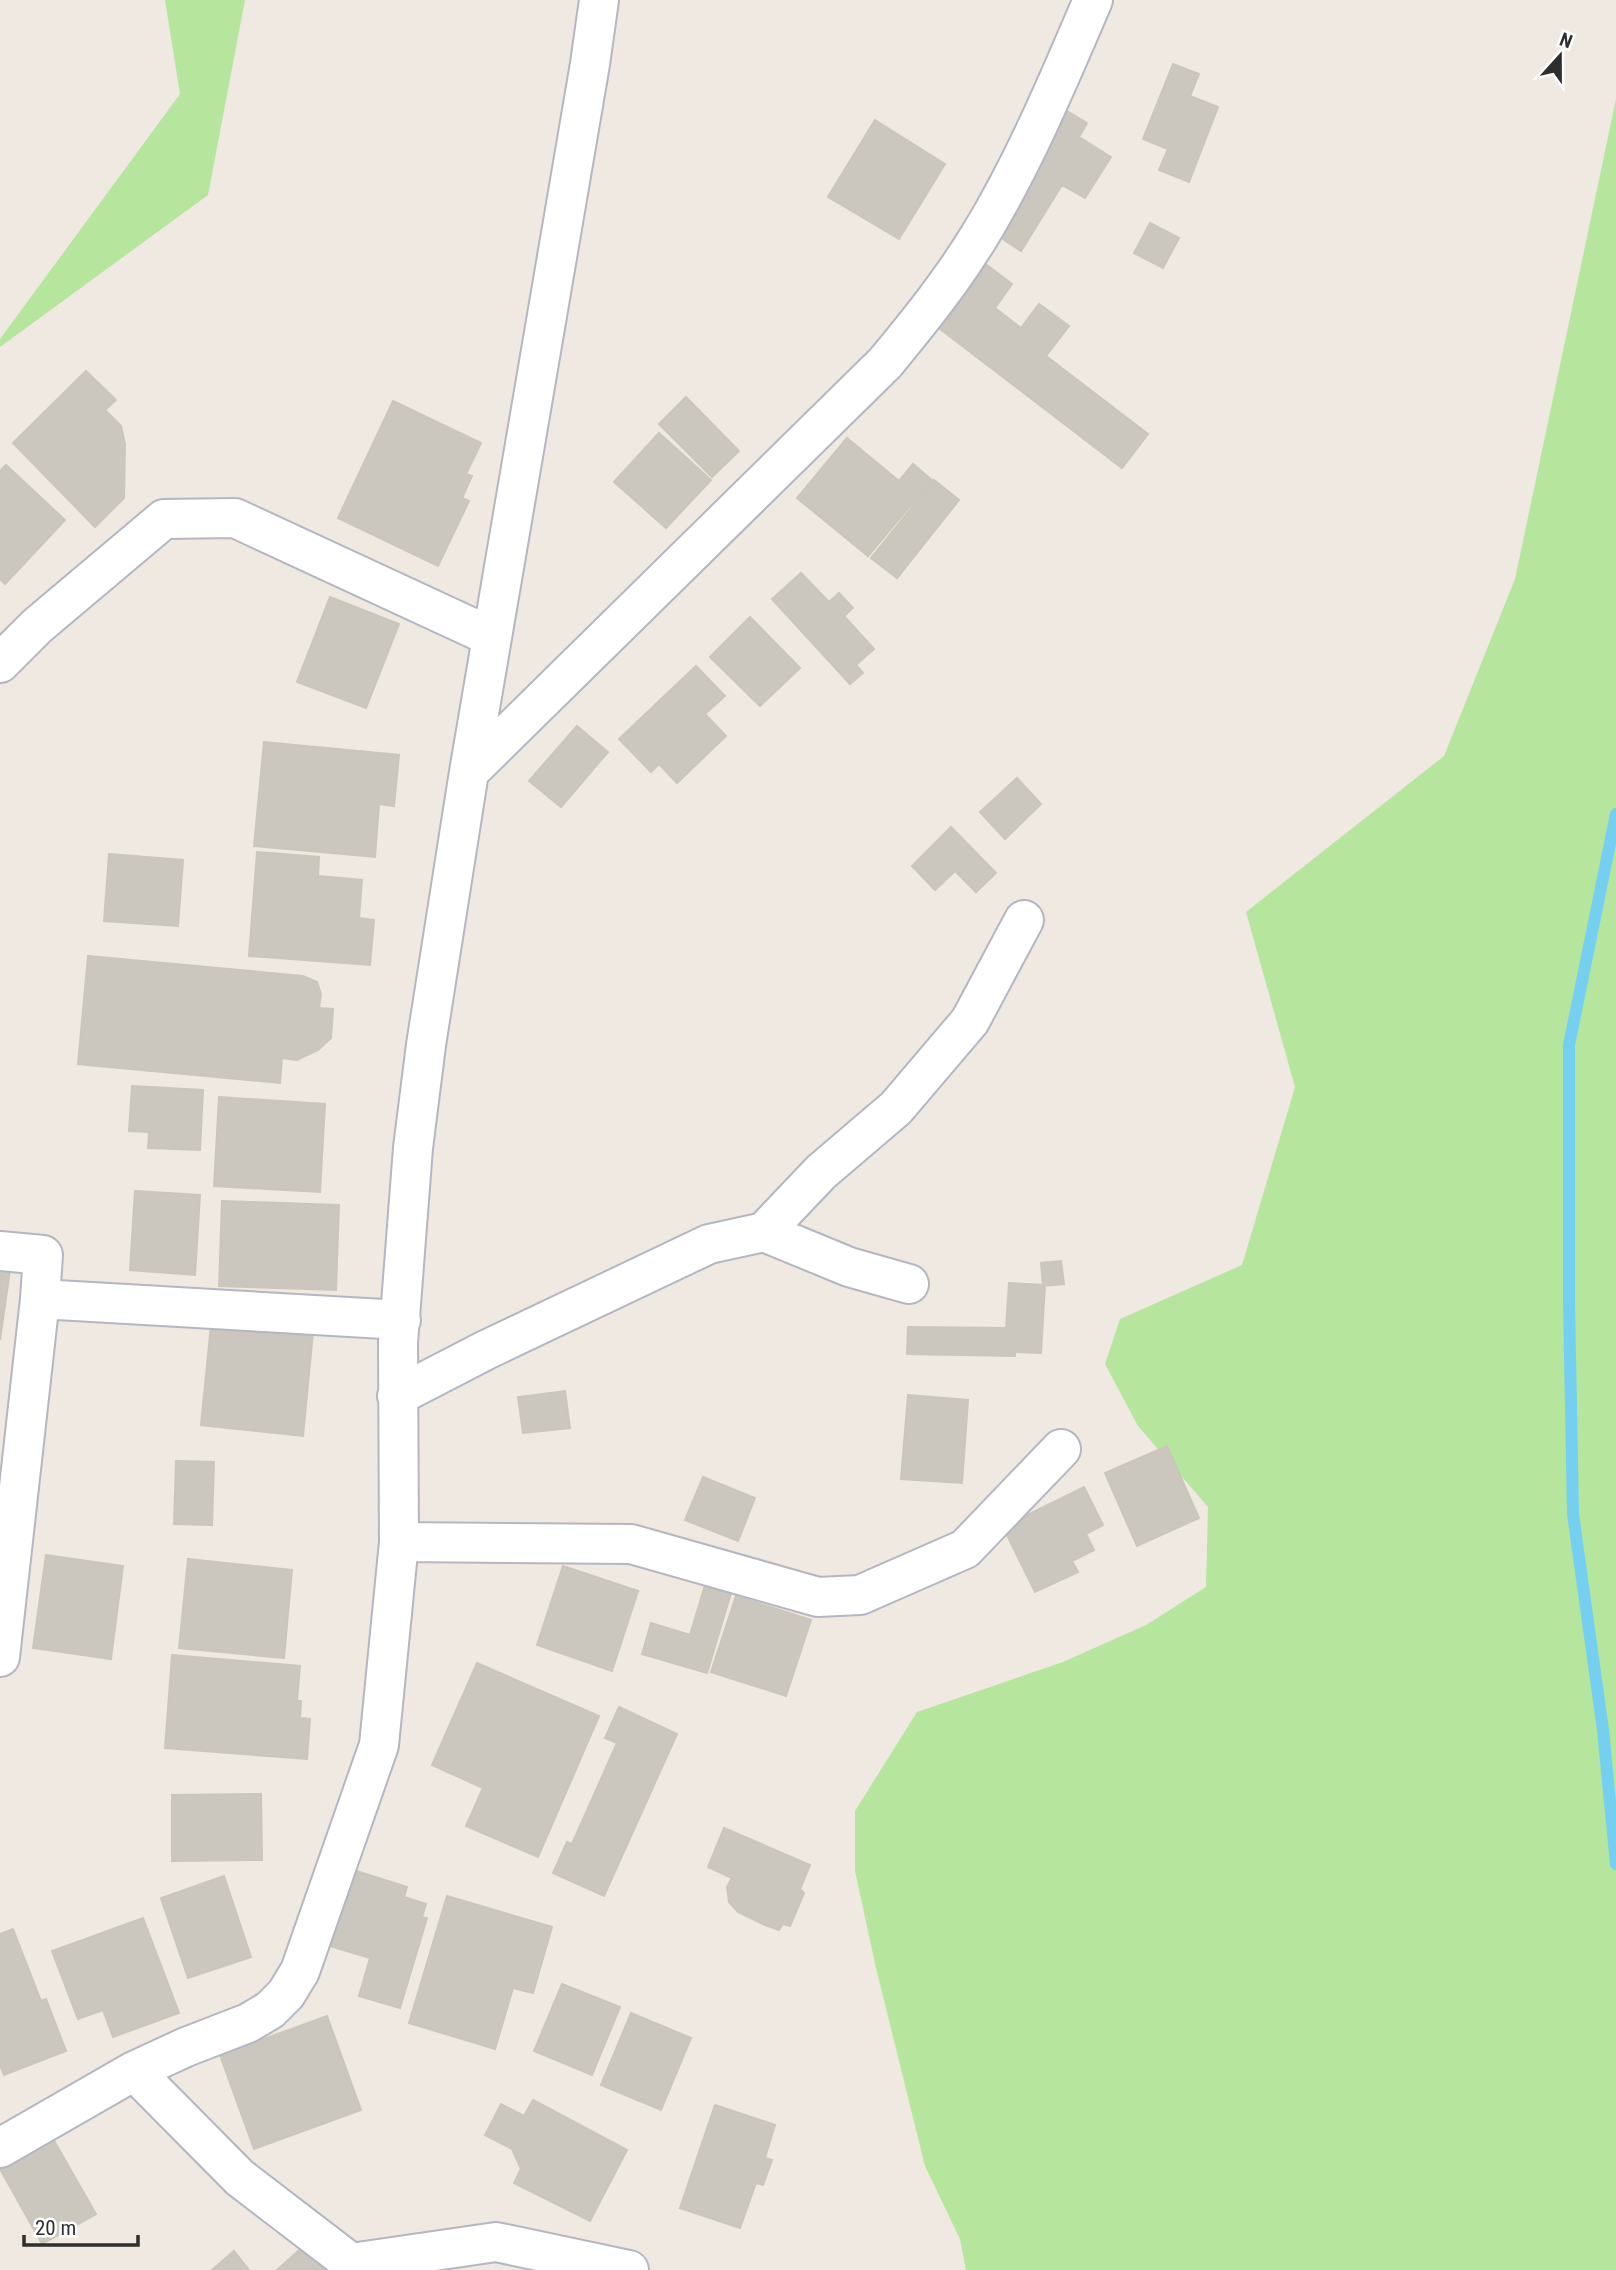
<svg xmlns="http://www.w3.org/2000/svg" width="1616" height="2270" font-family="'Roboto Condensed',sans-serif">
  <style>
    .green { fill: #b6e59e }
    .lines { fill: none; stroke-linecap: round; stroke-linejoin: round }
    .stream { stroke: #75cff0; stroke-width: 12 }
    .building { fill: #cbc7bf; stroke: #cbc5ba; stroke-width: 2 }
    .minor-casing { stroke: #b4b7c1; stroke-width: 42 }
    .minor { stroke: #fff; stroke-width: 38 }
  </style>
  <rect width="100%" height="100%" fill="#efe9e1"/>
  <path class="green" d="M165 0H245L208 195 0 347V339L180 94Z
    M1616 99V2270H966L960 2239 925 2166 876 1968 855 1871V1811L917 1712 1063 1662 1146 1625 1206 1587 1208 1507 1138 1426 1105 1364 1120 1319 1242 1265 1295 1087 1246 912 1444 756 1515 579Z"/>
  <g class="lines">
    <path class="stream" d="M1616 814 1569 1045V1302L1573 1514 1603 1730 1616 1864"/>
  </g>
  <path class="building" d="M1173 64 1199 74 1190 96 1218 107 1189 182 1159 170 1168 149 1143 139Z
    M1062 108 1087 123 1079 137 1111 157 1085 198 1062 185 1021 251 992 232Z
    M875 120 945 164 899 239 828 197Z
    M1150 223 1179 238 1163 268 1134 253Z
    M983 262 1012 284 995 308 1021 328 1039 304 1069 326 1046 356 1148 434 1122 468 935 325Z
    M86 371 116 400 105 410 121 426 125 444 124 498 95 527 13 443Z
    M686 397 739 451 712 477 659 424Z
    M393 401 481 443 466 474 472 476 462 498 469 501 438 566 338 518Z
    M659 433 711 480 666 528 614 482Z
    M847 438 899 481 913 464 932 480 868 556 797 498Z
    M6 465 65 520 5 584 0 579V471Z
    M934 480 959 500 897 578 871 558Z
    M801 573 829 602 839 593 853 608 844 616 874 649 856 665 863 673 850 684 772 599Z
    M330 597 399 624 366 708 297 682Z
    M750 617 800 668 760 706 710 657Z
    M696 666 725 696 705 714 726 736 677 783 659 764 651 772 619 739Z
    M577 726 608 752 561 807 529 781Z
    M264 742 399 755 394 806 379 804 375 857 254 846Z
    M1017 778 1041 804 1005 839 980 812Z
    M951 827 996 873 976 892 955 871 935 890 912 866Z
    M257 852 319 857 318 876 362 880 359 918 374 920 370 965 249 956Z
    M109 854 183 860 178 926 104 921Z
    M88 956 303 976 317 982 321 994 319 1008 333 1009 331 1038 318 1050 297 1060 282 1058 280 1083 78 1064Z
    M132 1086 203 1090 200 1150 148 1148 149 1132 129 1131Z
    M219 1097 325 1104 320 1192 214 1186Z
    M135 1191 200 1195 195 1275 130 1270Z
    M222 1201 339 1205 336 1290 219 1286Z
    M1061 1261 1064 1284 1043 1286 1041 1263Z
    M0 1268 10 1270 0 1340Z
    M1009 1283 1045 1285 1041 1353 1015 1352V1356L907 1354 908 1327 1006 1328Z
    M212 1315 313 1332 303 1436 201 1425Z
    M565 1391 570 1428 523 1433 518 1397Z
    M908 1395 968 1400 962 1483 901 1479Z
    M1167 1446 1199 1518 1137 1546 1105 1473Z
    M176 1461 214 1462 212 1525 174 1524Z
    M703 1477 755 1498 738 1541 685 1520Z
    M1084 1487 1103 1525 1086 1534 1094 1550 1072 1561 1078 1572 1035 1592 1003 1527Z
    M46 1555 123 1566 111 1659 33 1648Z
    M188 1559 292 1570 284 1658 179 1648Z
    M563 1566 638 1591 612 1671 537 1645Z
    M705 1585 731 1593 707 1673 642 1654 651 1623 690 1635Z
    M736 1596 811 1620 786 1696 711 1672Z
    M172 1655 300 1666 297 1701H301L300 1718 310 1719 307 1759 165 1748Z
    M477 1663 599 1716 538 1857 466 1826 483 1788 432 1765Z
    M619 1707 677 1734 604 1896 553 1873 567 1842 572 1844 617 1743 605 1738Z
    M261 1794 262 1860 172 1861V1795Z
    M724 1828 810 1865 800 1889 804 1893 790 1926 783 1924 779 1930 765 1925 738 1912 729 1902 727 1887 732 1878 708 1867Z
    M350 1869 407 1887 404 1897 426 1904 422 1917 427 1918 400 2008 359 1996 370 1958 327 1945Z
    M224 1876 251 1957 188 1978 161 1898Z
    M447 1896 552 1927 533 1993 513 1988 495 2049 409 2023Z
    M143 1918 179 2013 113 2037 103 2010 78 2019 52 1951Z
    M13 1929 41 2001 46 1999 66 2051 4 2075 0 2065V1934Z
    M562 1984 620 2007 592 2075 534 2051Z
    M631 2013 691 2038 661 2110 601 2085Z
    M327 2016 361 2110 254 2149 220 2055Z
    M533 2100 627 2150 590 2221 514 2183 521 2169 512 2149 485 2135 501 2104 524 2116Z
    M715 2105 775 2125 765 2158 772 2160 763 2185 756 2183 740 2228 680 2208Z
    M53 2139 96 2214 42 2244 0 2169Z
    M305 2245 327 2270H277Z
    M234 2251 249 2270H212Z"/>
  <g class="lines">
    <g class="minor-casing">
      <path id="minor" d="M0 663 37 626 164 519 235 518 492 637
        M469 772 885 363C919 322 952 281 980 235 1025 161 1059 79 1093 0
        M764 1232 821 1172 896 1108 970 1021 1024 920
        M0 1251 43 1255 40 1299 401 1320
        M397 1396 486 1350 709 1244 764 1232 849 1267 909 1284
        M399 1542 631 1544 818 1597 860 1595 965 1549 1061 1449
        M0 1657 40 1299
        M134 2071 240 2178 351 2263 353 2270
        M0 2148 134 2071 186 2047 248 2023 270 2010 286 1994 300 1971 379 1745 399 1542 398 1343 413 1148 426 1045 469 772 590 64 599 0
        M351 2263 496 2242 629 2270"/>
    </g>
    <use href="#minor" class="minor"/>
  </g>
  <g transform="translate(1560 56) rotate(21)" stroke="#ffffff" stroke-width="5" paint-order="stroke">
  <path d="M0-5L12 26L0 18L-12 26Z" fill="#2e2e2e"/>
  <text y="-10" font-size="19" font-weight="bold" text-anchor="middle" fill="#2e2e2e">N</text>
  </g>
  <path d="M24 2235v10h114v-10" fill="none" stroke="#2e2e2e" stroke-width="3.5"/>
  <text x="35" y="2235" font-size="21" fill="#2e2e2e" stroke="#ffffff" stroke-width="5" paint-order="stroke">20 m</text>
</svg>
